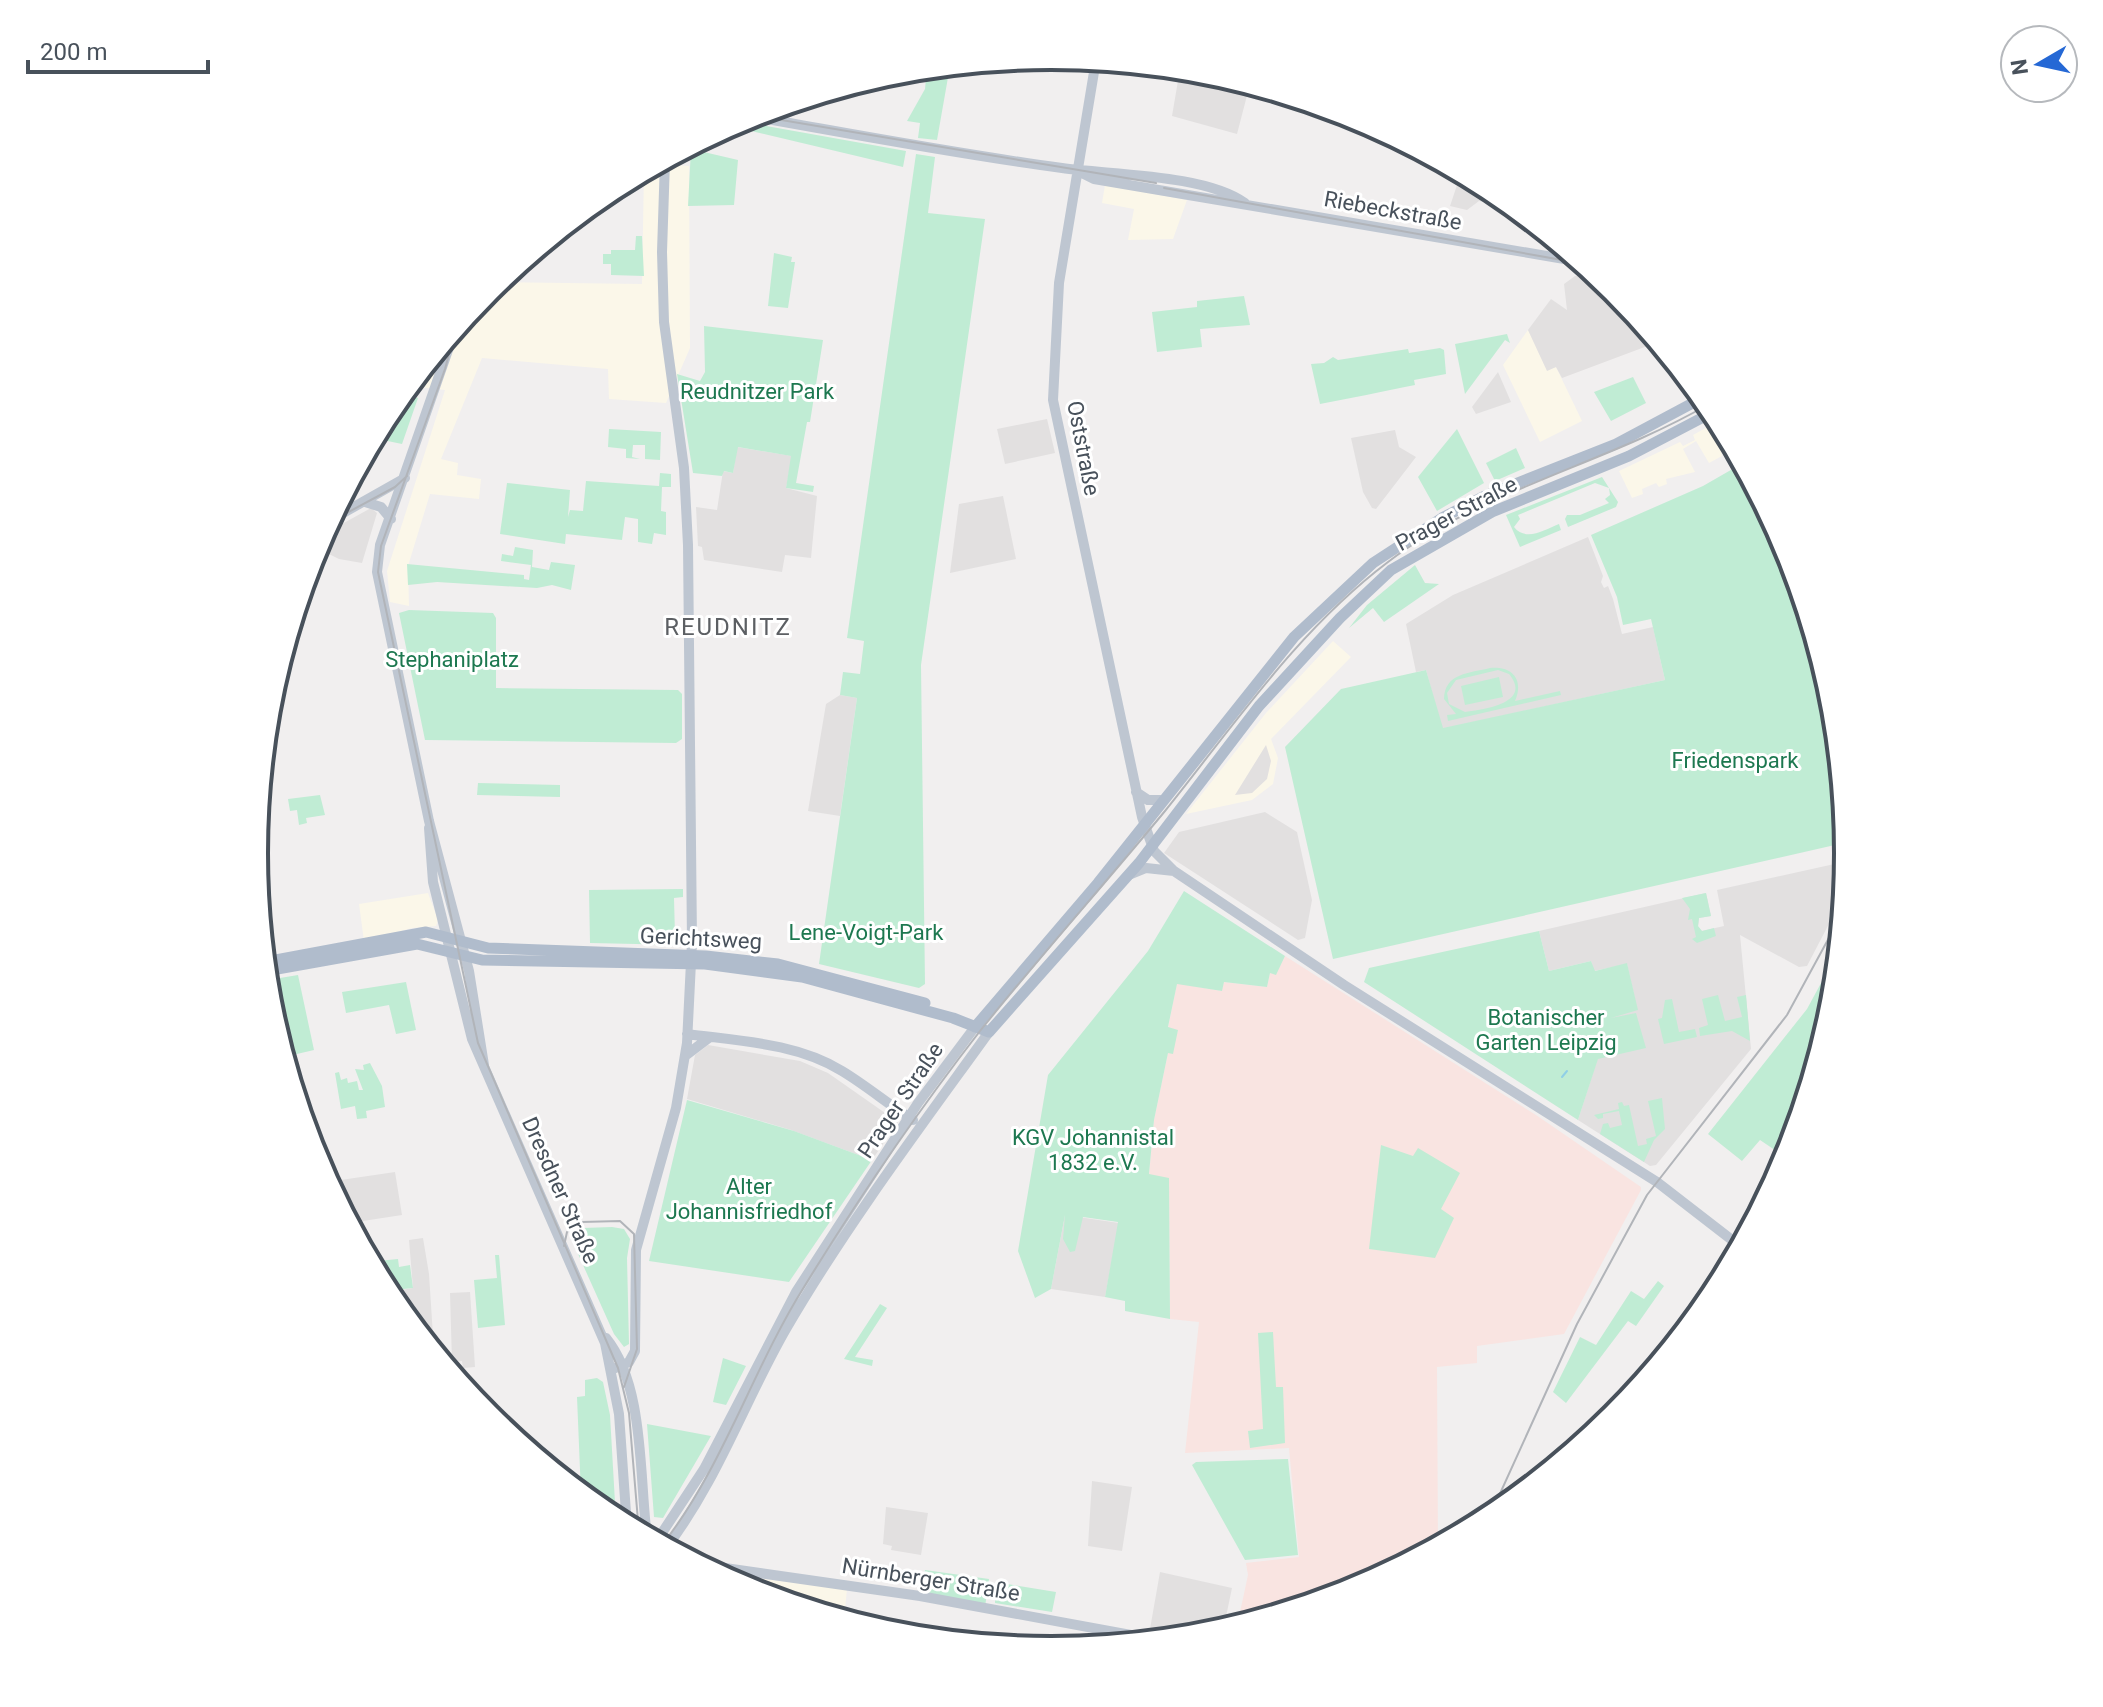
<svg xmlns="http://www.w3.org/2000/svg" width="2103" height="1707" font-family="Roboto,sans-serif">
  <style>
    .commercial { fill: #fbf7e9 }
    .education { fill: #e2e0e0 }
    .medical { fill: #f9e4e1 }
    .green { fill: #c0ecd4; fill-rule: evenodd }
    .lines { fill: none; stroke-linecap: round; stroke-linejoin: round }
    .stream { stroke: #90cfe6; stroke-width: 2 }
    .secondary { stroke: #bec6d1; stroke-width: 10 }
    .primary { stroke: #b0bccc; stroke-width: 11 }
    .tram { stroke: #b1b4b9; stroke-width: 2 }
    .labels { text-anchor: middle; stroke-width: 6; stroke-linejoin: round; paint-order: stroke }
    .street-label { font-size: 22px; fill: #48515b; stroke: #fff }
    .park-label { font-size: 22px; fill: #1d7850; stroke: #fff }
    .neighbourhood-label { font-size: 24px; letter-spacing: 2px; fill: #5c5f63; stroke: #fff }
    .rim { fill: none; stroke: #48515b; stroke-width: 4 }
  </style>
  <rect width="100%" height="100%" fill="#f1efef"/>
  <path class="commercial" d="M657 164 689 166 690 348 666 403 609 399 608 369 482 358 441 459 458 463 457 475 481 479 479 499 430 494 408 566 409 606 390 602 387 571 445 390 409 386 497 282 642 284 644 171Z
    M1105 185 1187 200 1173 239 1128 240 1134 209 1102 203Z
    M1528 330 1547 370 1556 367 1582 421 1540 442 1503 365Z
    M1720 420 1725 431 1718 435 1722 456 1709 463 1696 441 1683 449 1695 472 1666 479 1667 484 1659 487 1656 483 1642 489 1643 494 1632 498 1619 471 1680 442 1683 446 1695 440 1693 435Z
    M1333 641 1351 657 1271 739 1278 758 1273 784 1252 800 1186 814 1266 713Z
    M428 893 438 920 436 926 412 928 364 941 359 904Z
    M714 1573 847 1589 844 1620 746 1590Z"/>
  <path class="education" d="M1180 69 1208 71 1250 84 1237 134 1172 116Z
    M1459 179 1493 190 1489 203 1479 201 1467 210 1450 206Z
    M1575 276 1602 278 1616 290 1658 342 1562 378 1556 367 1547 371 1528 330 1551 299 1567 310 1564 284Z
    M1498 372 1511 402 1476 414 1472 407Z
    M1047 419 1055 453 1005 464 997 429Z
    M1395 430 1399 447 1416 457 1376 509 1372 508 1363 492 1351 438Z
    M737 447 792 456 786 488 817 496 811 558 785 555 782 572 704 560 702 547 698 546 696 507 717 510 723 471 733 473Z
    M1003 496 1016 559 950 573 959 504Z
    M371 508 377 513 362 563 339 559 321 550 317 544 322 535Z
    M1588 537 1603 576 1601 582 1604 588 1608 586 1613 599 1622 634 1653 627 1665 680 1442 729 1426 670 1416 672 1406 624 1453 595Z
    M840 695 857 698 840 816 808 811 826 704Z
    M1266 745 1271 761 1267 779 1252 793 1235 795Z
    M1265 812 1297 832 1312 900 1305 938 1298 940 1164 853 1179 832Z
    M1848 861 1845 893 1807 966 1799 967 1740 935 1751 1049 1656 1165 1650 1166 1578 1120 1616 1001 1635 999 1627 964 1594 971 1591 961 1549 971 1539 931 1706 893 1711 916 1699 918 1698 927 1702 931 1724 926 1717 890Z
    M708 1045 800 1061 828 1073 898 1122 872 1160 791 1130 687 1099 695 1055Z
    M395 1172 402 1215 350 1223 337 1201 334 1181Z
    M1065 1215 1119 1223 1105 1297 1051 1289Z
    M423 1238 429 1274 434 1351 414 1328 412 1305 397 1298 396 1291 413 1288 409 1240Z
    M470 1292 475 1367 463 1368 462 1361 452 1362 450 1293Z
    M1092 1481 1132 1487 1122 1551 1088 1546Z
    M886 1507 928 1513 921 1555 891 1550 892 1546 883 1544Z
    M1160 1572 1232 1588 1223 1631 1190 1637 1150 1629Z"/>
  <path class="medical" d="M1285 956 1536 1115 1641 1187V1190L1564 1334 1477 1346V1363L1437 1367 1438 1547 1356 1590 1237 1626 1248 1575 1246 1563 1299 1557 1289 1448 1185 1453 1199 1322 1170 1319 1169 1179 1149 1175 1154 1120 1168 1053 1178 1031 1168 1028 1177 983 1221 991 1224 982 1267 987 1270 973 1276 974Z"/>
  <path class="green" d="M950 66 937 140 918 138 920 123 907 121 925 89 927 68Z
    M739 121 906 151 903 167 730 126Z
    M691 149 738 160 734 205 688 206Z
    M916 154 935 157 928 213 985 219 921 665 925 984 919 988 819 964 857 698 840 695 843 672 860 674 864 641 847 638Z
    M636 236H642L644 276 611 275V264H603V254H611V250H635Z
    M774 253 792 257 791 262H795L788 308 768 306Z
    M1244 296 1250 325 1200 329 1202 347 1157 352 1152 312 1197 307V301Z
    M704 326 823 340 810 422H807L796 483 814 486 813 492 786 488 791 456 738 447 733 473 724 471 722 476 693 473 677 374 700 381 705 372Z
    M1507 334 1510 343 1505 340 1465 394 1455 344Z
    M1440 348 1444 350 1446 374 1414 380 1415 385C1381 392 1351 398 1320 404L1311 364 1324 363 1333 357 1338 360 1408 349 1409 353Z
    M1633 377 1646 403 1611 421 1594 392Z
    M402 394 418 398 402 444 378 439 376 434Z
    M609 429 661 432 660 460 645 459V445H633L632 457 640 459 626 458V449L608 447Z
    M1457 429 1484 483 1437 511 1418 477Z
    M1516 448 1525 468 1495 481 1486 463Z
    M1743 463 1788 549 1834 698 1848 842 1333 959 1285 747 1341 689 1426 670 1443 728 1665 680 1651 619 1623 625 1617 597 1591 535 1703 486Z
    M660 473 671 474V487H662L661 511 666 512V535L654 533 652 544 638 542V519L625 517 622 540 566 534 565 544 500 534 507 483 570 490 568 517 570 510 583 511 586 481 659 486Z
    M1602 477 1618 502 1616 507 1568 527 1565 519 1567 515H1580L1609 503 1605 499 1610 495 1609 488 1595 483 1518 515 1520 519 1514 527C1526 542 1544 530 1559 524L1561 530 1520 547 1506 515Z
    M515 547 533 550 532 567 549 570 551 562 575 565 571 590 552 585 537 588 437 582 408 585 407 564 524 575V579L529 580 531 565 501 561 502 554 513 556Z
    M1415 565 1425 583 1439 584 1384 622 1373 608 1349 628 1367 605Z
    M409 610 493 613 496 618V688L678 690 682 694V739L676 743 425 740 399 613Z
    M1490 668C1513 666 1524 680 1515 701L1560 691 1561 695 1448 721 1447 715 1456 714 1444 699C1444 673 1470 673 1490 668ZM1498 670 1509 674C1533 703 1484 709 1465 712L1449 704 1447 693 1456 680Z
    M1499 677 1503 697 1465 705 1461 686Z
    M478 783 560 785V797L477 795Z
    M320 795 325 815 306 818 307 823 299 825 297 810 290 811 288 799Z
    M683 889V897L674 898 675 936H682V945L590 943 589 890Z
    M1184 891 1285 956 1276 975 1270 973 1267 987 1224 982 1222 991 1177 984 1168 1027 1178 1030 1173 1054 1168 1053 1154 1120 1149 1174 1169 1178 1170 1319 1125 1311V1301L1105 1297 1118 1222 1083 1217 1075 1251 1070 1252 1063 1239 1065 1215 1051 1289 1035 1298 1018 1251 1048 1075 1148 951Z
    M1706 893 1711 916 1699 918 1698 926 1702 931 1714 928 1716 936 1697 943 1692 939 1696 937 1692 919 1688 920 1690 909 1682 898Z
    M1539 931 1549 971 1591 961 1595 971 1627 963 1638 1010 1611 1018 1636 1013 1646 1048 1598 1059 1578 1120 1364 982 1369 968Z
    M1840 948 1834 1010 1788 1159 1760 1140 1742 1161 1708 1134 1807 1009Z
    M298 975 314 1050 284 1057 268 980Z
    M406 982 416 1030 396 1034 389 1005 346 1013 342 992Z
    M1718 995 1725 1021 1742 1017 1737 997 1746 995 1750 1041 1732 1031 1700 1036 1699 1028 1708 1025 1702 999Z
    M1672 999 1679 1032 1695 1029 1697 1037 1664 1044 1658 1019 1662 1018 1665 1000Z
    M370 1063 382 1086 385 1107 366 1111 367 1118 357 1119 355 1106 341 1109 335 1073 339 1072 341 1080 347 1078 348 1083 357 1081 359 1090H363L355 1069 364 1070 363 1065Z
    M1662 1098 1665 1129 1654 1140 1644 1162 1600 1134 1603 1124 1608 1123 1610 1128 1622 1125 1619 1111 1603 1114V1118L1598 1119 1594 1115 1619 1109 1618 1103 1622 1102 1624 1106 1629 1105 1638 1146 1647 1144 1646 1139 1656 1136 1648 1101Z
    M687 1100 794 1131 872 1160 789 1282 649 1261Z
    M1381 1145 1413 1156 1418 1148 1460 1173 1441 1209 1454 1218 1435 1258 1369 1249Z
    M612 1227 624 1229 630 1239 627 1258 629 1344 624 1347 614 1334 570 1236 583 1228Z
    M495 1255H499L505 1325 478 1328 474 1280 497 1278Z
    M398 1259 399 1267 410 1265 413 1288 385 1291 376 1273 378 1261Z
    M1658 1281 1664 1286 1636 1326 1628 1321 1566 1403 1553 1392 1580 1337 1596 1345 1631 1291 1644 1299Z
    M880 1304 887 1308 855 1357 873 1360 872 1366 844 1359Z
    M1273 1332 1276 1387H1283L1285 1443 1250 1448 1248 1431 1263 1429 1258 1333Z
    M723 1358 746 1366 726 1405 713 1402Z
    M597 1378 603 1382 610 1415 616 1520 581 1494 577 1397 585 1396V1380Z
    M647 1424 711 1436 663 1518 654 1517Z
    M1288 1459 1298 1555 1245 1560 1192 1465 1196 1462Z
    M925 1570 989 1579 985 1607 920 1596Z
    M995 1582 1056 1592 1052 1612 995 1603Z"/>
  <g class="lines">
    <path class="stream" d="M1562 1077 1567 1071"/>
    <path class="secondary" d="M1096 60 1059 283 1053 400 1142 817 1154 851 1174 871
      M750 116C853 134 957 154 1062 168 1111 175 1205 174 1245 203
      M1076 170 1094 179 1582 262
      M455 330 380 545 377 572 429 821 469 971 484 1065
      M365 502 381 507 391 519
      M329 521 405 478
      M1136 792 1148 800H1164
      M429 828 433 882 472 1039 605 1343 619 1414 627 1527
      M1129 875 1146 868 1174 871 1344 985 1657 1182 1741 1247
      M687 1034C739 1041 797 1043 842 1071 867 1086 889 1105 913 1120
      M685 1056 710 1037
      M1727 1274 1738 1253
      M606 1338C645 1386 639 1477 647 1537
      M611 1370 629 1362 635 1351 636 1250 676 1108 687 1043 692 942 688 545 684 468 664 322 662 252 665 160
      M1654 1370 1726 1275
      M656 1542 704 1469 796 1292 918 1103 975 1027
      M666 1548C718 1480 744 1402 786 1329 846 1226 919 1129 989 1032
      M697 1564 920 1596 1158 1640"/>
    <path class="primary" d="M265 962 426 932 488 948 706 956 778 964 925 1003
      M266 971 417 944 482 960 705 964 802 977 953 1018 989 1032 1139 863 1259 706 1340 618 1391 570 1492 512 1629 456 1715 411
      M975 1027 1098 883 1294 637 1373 563 1442 518 1485 496 1616 444 1704 397"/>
    <path class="tram" d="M752 115 1156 183
      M1164 188 1584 264
      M456 328 445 369 381 546 378 572 478 1043 618 1368 629 1413 639 1533
      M328 523 395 487 407 476
      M564 1246 567 1232 581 1222 620 1221 634 1234 637 1349 624 1387
      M1488 1520 1577 1324 1647 1195 1787 1015 1843 912
      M662 1545C723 1468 752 1370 804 1287 858 1199 917 1112 980 1031 1040 956 1104 885 1165 811 1235 724 1298 630 1388 562 1483 489 1606 464 1709 404"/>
  </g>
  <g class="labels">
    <g class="street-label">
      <text transform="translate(1393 210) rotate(10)" y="8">Riebeckstraße</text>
      <text transform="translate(1084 448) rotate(79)" y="8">Oststraße</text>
      <text transform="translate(1456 513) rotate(-28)" y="8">Prager Straße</text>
      <text transform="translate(701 938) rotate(3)" y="8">Gerichtsweg</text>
      <text transform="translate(900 1100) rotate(-56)" y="8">Prager Straße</text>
      <text transform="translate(561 1190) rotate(66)" y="8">Dresdner Straße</text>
      <text transform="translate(931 1579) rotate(9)" y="8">Nürnberger Straße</text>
    </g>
    <g class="park-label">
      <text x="757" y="399">Reudnitzer Park</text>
      <text x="452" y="667">Stephaniplatz</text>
      <text x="1735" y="768">Friedenspark</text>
      <text x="866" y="940">Lene-Voigt-Park</text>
      <text x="1546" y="1025">Botanischer<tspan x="1546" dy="25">Garten Leipzig</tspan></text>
      <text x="1093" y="1145">KGV Johannistal<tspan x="1093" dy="25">1832 e.V.</tspan></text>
      <text x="749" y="1194">Alter<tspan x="749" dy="25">Johannisfriedhof</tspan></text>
    </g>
    <g class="neighbourhood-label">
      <text x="728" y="635">REUDNITZ</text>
    </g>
  </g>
  <path d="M0 0H2103V1707H0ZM268 853a783 783 0 1 1 1566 0a783 783 0 1 1-1566 0Z" fill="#fff" fill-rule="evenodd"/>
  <path class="rim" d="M268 853a783 783 0 1 1 1566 0a783 783 0 1 1-1566 0Z"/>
  <g transform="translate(2039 64) rotate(261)"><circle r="38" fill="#ffffff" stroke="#b6b9bd" stroke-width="2"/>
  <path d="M0-6L14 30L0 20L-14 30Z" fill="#2568d5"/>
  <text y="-12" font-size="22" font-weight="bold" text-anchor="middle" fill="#48515b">N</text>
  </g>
  <path d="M28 60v12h180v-12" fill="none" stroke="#48515b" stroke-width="4"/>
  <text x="40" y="60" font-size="24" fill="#48515b" stroke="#ffffff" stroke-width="6" paint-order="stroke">200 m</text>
</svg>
